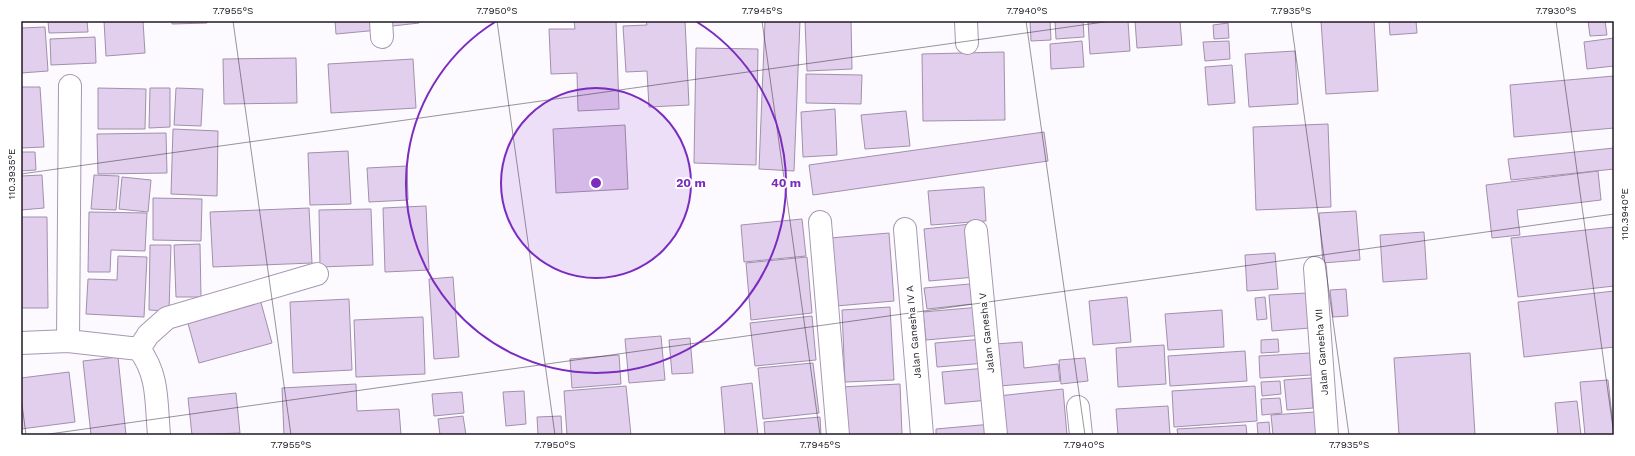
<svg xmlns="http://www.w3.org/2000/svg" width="1635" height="456" font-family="'Work Sans',sans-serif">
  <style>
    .building { fill: #e2cfed; stroke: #a190ac }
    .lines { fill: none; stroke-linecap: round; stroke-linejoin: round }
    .minor-casing { stroke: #a897b3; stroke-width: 24 }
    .minor { stroke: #fff; stroke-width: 22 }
    .ticks { fill: none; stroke: #201924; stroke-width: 1; stroke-opacity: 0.45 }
    .ring { fill: none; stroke: #7b2cbf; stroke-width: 2 }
    .labels { text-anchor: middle; stroke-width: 4; stroke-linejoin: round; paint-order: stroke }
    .street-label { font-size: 10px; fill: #201924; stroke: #fff }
    .centre { fill: #7b2cbf; stroke: #fff; stroke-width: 2 }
    .ring-label { font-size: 12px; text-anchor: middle; font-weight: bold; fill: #7b2cbf; stroke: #fff; stroke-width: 4; stroke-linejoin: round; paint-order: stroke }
    .neatline { fill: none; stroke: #201924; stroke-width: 1.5 }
    .ticks-label { font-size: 10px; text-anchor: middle; fill: #201924 }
  </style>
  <rect width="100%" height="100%" fill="#fcf9ff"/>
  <path class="building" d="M48 21H87L88 32 49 33Z
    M104 21H143L145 53 106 56Z
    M172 21H207V23L172 24Z
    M335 21H378L379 30 336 34Z
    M383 21H419V23L384 27Z
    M574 21H616L619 109 578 111 577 73 551 74 549 29H575Z
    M646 21H685L689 105 649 107 647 71 626 72 623 26 647 25Z
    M765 21H800L794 171 759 169Z
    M805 21H851L852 69 807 71Z
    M1030 21H1050L1051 40 1031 41Z
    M1055 21H1083L1084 37 1056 39Z
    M1088 21H1128L1130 51 1090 54Z
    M1135 21H1184H1180L1182 45 1137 48Z
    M1321 21H1374L1378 91 1326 94Z
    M1389 21H1416L1417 33 1390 35Z
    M1588 21H1605L1607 35 1590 36Z
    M1228 23 1229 38 1214 39 1213 25Z
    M45 27 48 71 21 73V28Z
    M95 37 96 63 51 65 50 39Z
    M1614 38V66L1587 69 1584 42Z
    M1082 41 1084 67 1051 69 1050 44Z
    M1229 41 1230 59 1205 61 1203 42Z
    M696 48 758 49 756 165 694 163Z
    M1295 51 1298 104 1249 107 1245 54Z
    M1004 52 1005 120 923 121 922 54Z
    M296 58 297 103 224 104 223 59Z
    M413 59 416 108 331 113 328 64Z
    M1232 65 1235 103 1208 105 1205 67Z
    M806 74 862 75 861 104 806 103Z
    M1614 76V128L1514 137 1510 85Z
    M21 87H40L44 147 21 148Z
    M98 88 146 89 145 129H98Z
    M150 88H170V127L149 128Z
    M176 88 203 89 201 126 174 125Z
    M835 109 837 155 803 157 801 112Z
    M906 111 910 146 865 149 861 115Z
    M1328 124 1331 207 1256 210 1253 127Z
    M625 125 628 189 556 193 553 129Z
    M173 129 218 131 217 196 171 194Z
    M1044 132 1048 161 813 195 809 165Z
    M166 133 167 173 98 174 97 134Z
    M1614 148V169L1511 180 1508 159Z
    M348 151 351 204 310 205 308 153Z
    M21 152H35L36 170 21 171Z
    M407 166 408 200 369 202 367 168Z
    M1598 171 1601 200 1517 210 1520 235 1492 238 1486 185Z
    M42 175 44 208 21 210V176Z
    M94 175 119 176 116 210 91 209Z
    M122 177 151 180 148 212 119 209Z
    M984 187 986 221 931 225 928 191Z
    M153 198 202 199 201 241 153 240Z
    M426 206 429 270 385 272 383 208Z
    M309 208 312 263 213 267 210 212Z
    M371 209 373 265 320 267 319 210Z
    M1356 211 1360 260 1323 263 1319 213Z
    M89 212 147 213 145 251 111 250 110 272H88Z
    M21 217H47L48 308H21Z
    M802 219 806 256 744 262 741 225Z
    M971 224 976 277 929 281 924 229Z
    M1614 227V286L1518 297 1511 238Z
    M1424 232 1427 279 1383 282 1380 235Z
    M889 233 894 301 836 306 830 238Z
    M200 244 201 297H176L174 245Z
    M150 245H171L169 311 149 310Z
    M1275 253 1278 289 1247 291 1245 255Z
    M118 256 147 257 144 317 86 314 88 279 117 280Z
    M807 257 812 313 751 320 746 263Z
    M453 277 459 357 434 359 429 279Z
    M970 284 972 304 927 309 924 288Z
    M1346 289 1348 316 1333 317 1330 290Z
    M1614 291V347L1524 357 1518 302Z
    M1307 293 1310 328 1272 331 1269 295Z
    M1127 297 1131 342 1093 345 1089 301Z
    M1265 297 1267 319 1257 320 1255 298Z
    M260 299 272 343 199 363 187 320Z
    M349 299 352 370 293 373 290 302Z
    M890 307 894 380 845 382 842 310Z
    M980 307 983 335 926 340 923 312Z
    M1222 310 1224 347 1168 350 1165 314Z
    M812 316 816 360 755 366 750 323Z
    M423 317 425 374 356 377 354 320Z
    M661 336 665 380 629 383 625 339Z
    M690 338 693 373 672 374 669 340Z
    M984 339 986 363 937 367 935 343Z
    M1278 339 1279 352 1261 353V340Z
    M1022 342 1024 368 1058 364 1060 381 999 386 996 344Z
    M1164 345 1166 384 1118 387 1116 348Z
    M1245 351 1247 381 1170 386 1168 356Z
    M1310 353 1311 375 1260 378 1259 356Z
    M1470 353 1475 435H1399L1394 358Z
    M619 355 621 384 572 388 570 359Z
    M118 357 126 435H91L83 361Z
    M1085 358 1088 381 1061 384 1059 360Z
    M813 363 819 413 763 419 758 368Z
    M986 368 989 400 945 404 942 372Z
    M69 372 75 422 21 429V378Z
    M1311 378 1313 408 1287 410 1284 380Z
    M1608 380 1614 435H1585L1580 382Z
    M1280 381 1281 394 1262 396 1261 382Z
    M752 383 758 435H725L721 387Z
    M356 384 357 411 399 409 401 435H284L282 388Z
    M900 384 902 435H844L841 387Z
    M626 386 631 435H567L564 391Z
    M1255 386 1257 421 1174 427 1172 391Z
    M1063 389 1067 435H1002L998 396Z
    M524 391 526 424 506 426 503 392Z
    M462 392 464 413 434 416 432 394Z
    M236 393 240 433 192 435 188 398Z
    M1280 398 1282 413 1262 415 1261 399Z
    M1577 401 1581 435H1558L1555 403Z
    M1168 406 1170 435H1118L1116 409Z
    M1315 412 1316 435H1273L1271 415Z
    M463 416 466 435H440L438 419Z
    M561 416 562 435H538L537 417Z
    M820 417 821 435H765L764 422Z
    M1269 422 1270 435H1258L1257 423Z
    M992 424 993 435H936V429Z
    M1246 425 1247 435H1178L1177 429Z"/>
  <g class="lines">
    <g class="minor-casing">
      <path id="minor" d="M381 21 382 37
        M966 21 967 43
        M820 222 838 435
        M905 229 922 435
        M976 231 996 435
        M1315 268 1327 435
        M68 341 70 86
        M21 343 68 341 139 349C159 375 156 403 159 435
        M139 349 148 335 167 318 317 274
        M1078 407 1081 435"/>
    </g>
    <use href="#minor" class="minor"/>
  </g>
  <path class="ticks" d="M233 21 291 435M497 21 555 435M762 21 820 435M1026 21 1085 435M1291 21 1349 435M1556 21 1614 435M21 174 1111 21M21 397 26 435M42 435 1614 214"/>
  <circle cx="596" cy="183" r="95" fill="#7b2cbf" fill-opacity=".12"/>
  <g class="ring">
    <circle cx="596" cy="183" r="95"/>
    <path d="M697 22A190 190 0 1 1 495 22"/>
  </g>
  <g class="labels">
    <g class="street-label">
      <text transform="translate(913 332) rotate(-95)" y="4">Jalan Ganesha IV A</text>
      <text transform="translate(986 333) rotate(-96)" y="4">Jalan Ganesha V</text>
      <text transform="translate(1321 352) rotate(-94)" y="4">Jalan Ganesha VII</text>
    </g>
  </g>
  <circle cx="596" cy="183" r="6" class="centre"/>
  <g class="ring-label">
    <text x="691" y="187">20 m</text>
    <text x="786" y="187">40 m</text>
  </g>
  <rect width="1635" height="456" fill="none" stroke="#ffffff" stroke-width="44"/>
  <rect x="22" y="22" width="1591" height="412" class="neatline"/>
  <g class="ticks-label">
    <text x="233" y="14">7.7955°S</text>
    <text x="497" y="14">7.7950°S</text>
    <text x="762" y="14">7.7945°S</text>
    <text x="1027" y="14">7.7940°S</text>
    <text x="1291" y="14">7.7935°S</text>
    <text x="1556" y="14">7.7930°S</text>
    <text transform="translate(11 174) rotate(-90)" y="4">110.3935°E</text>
    <text transform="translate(1624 214) rotate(-90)" y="4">110.3940°E</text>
    <text x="291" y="448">7.7955°S</text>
    <text x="555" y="448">7.7950°S</text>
    <text x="820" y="448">7.7945°S</text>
    <text x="1084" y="448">7.7940°S</text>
    <text x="1349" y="448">7.7935°S</text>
  </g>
</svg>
